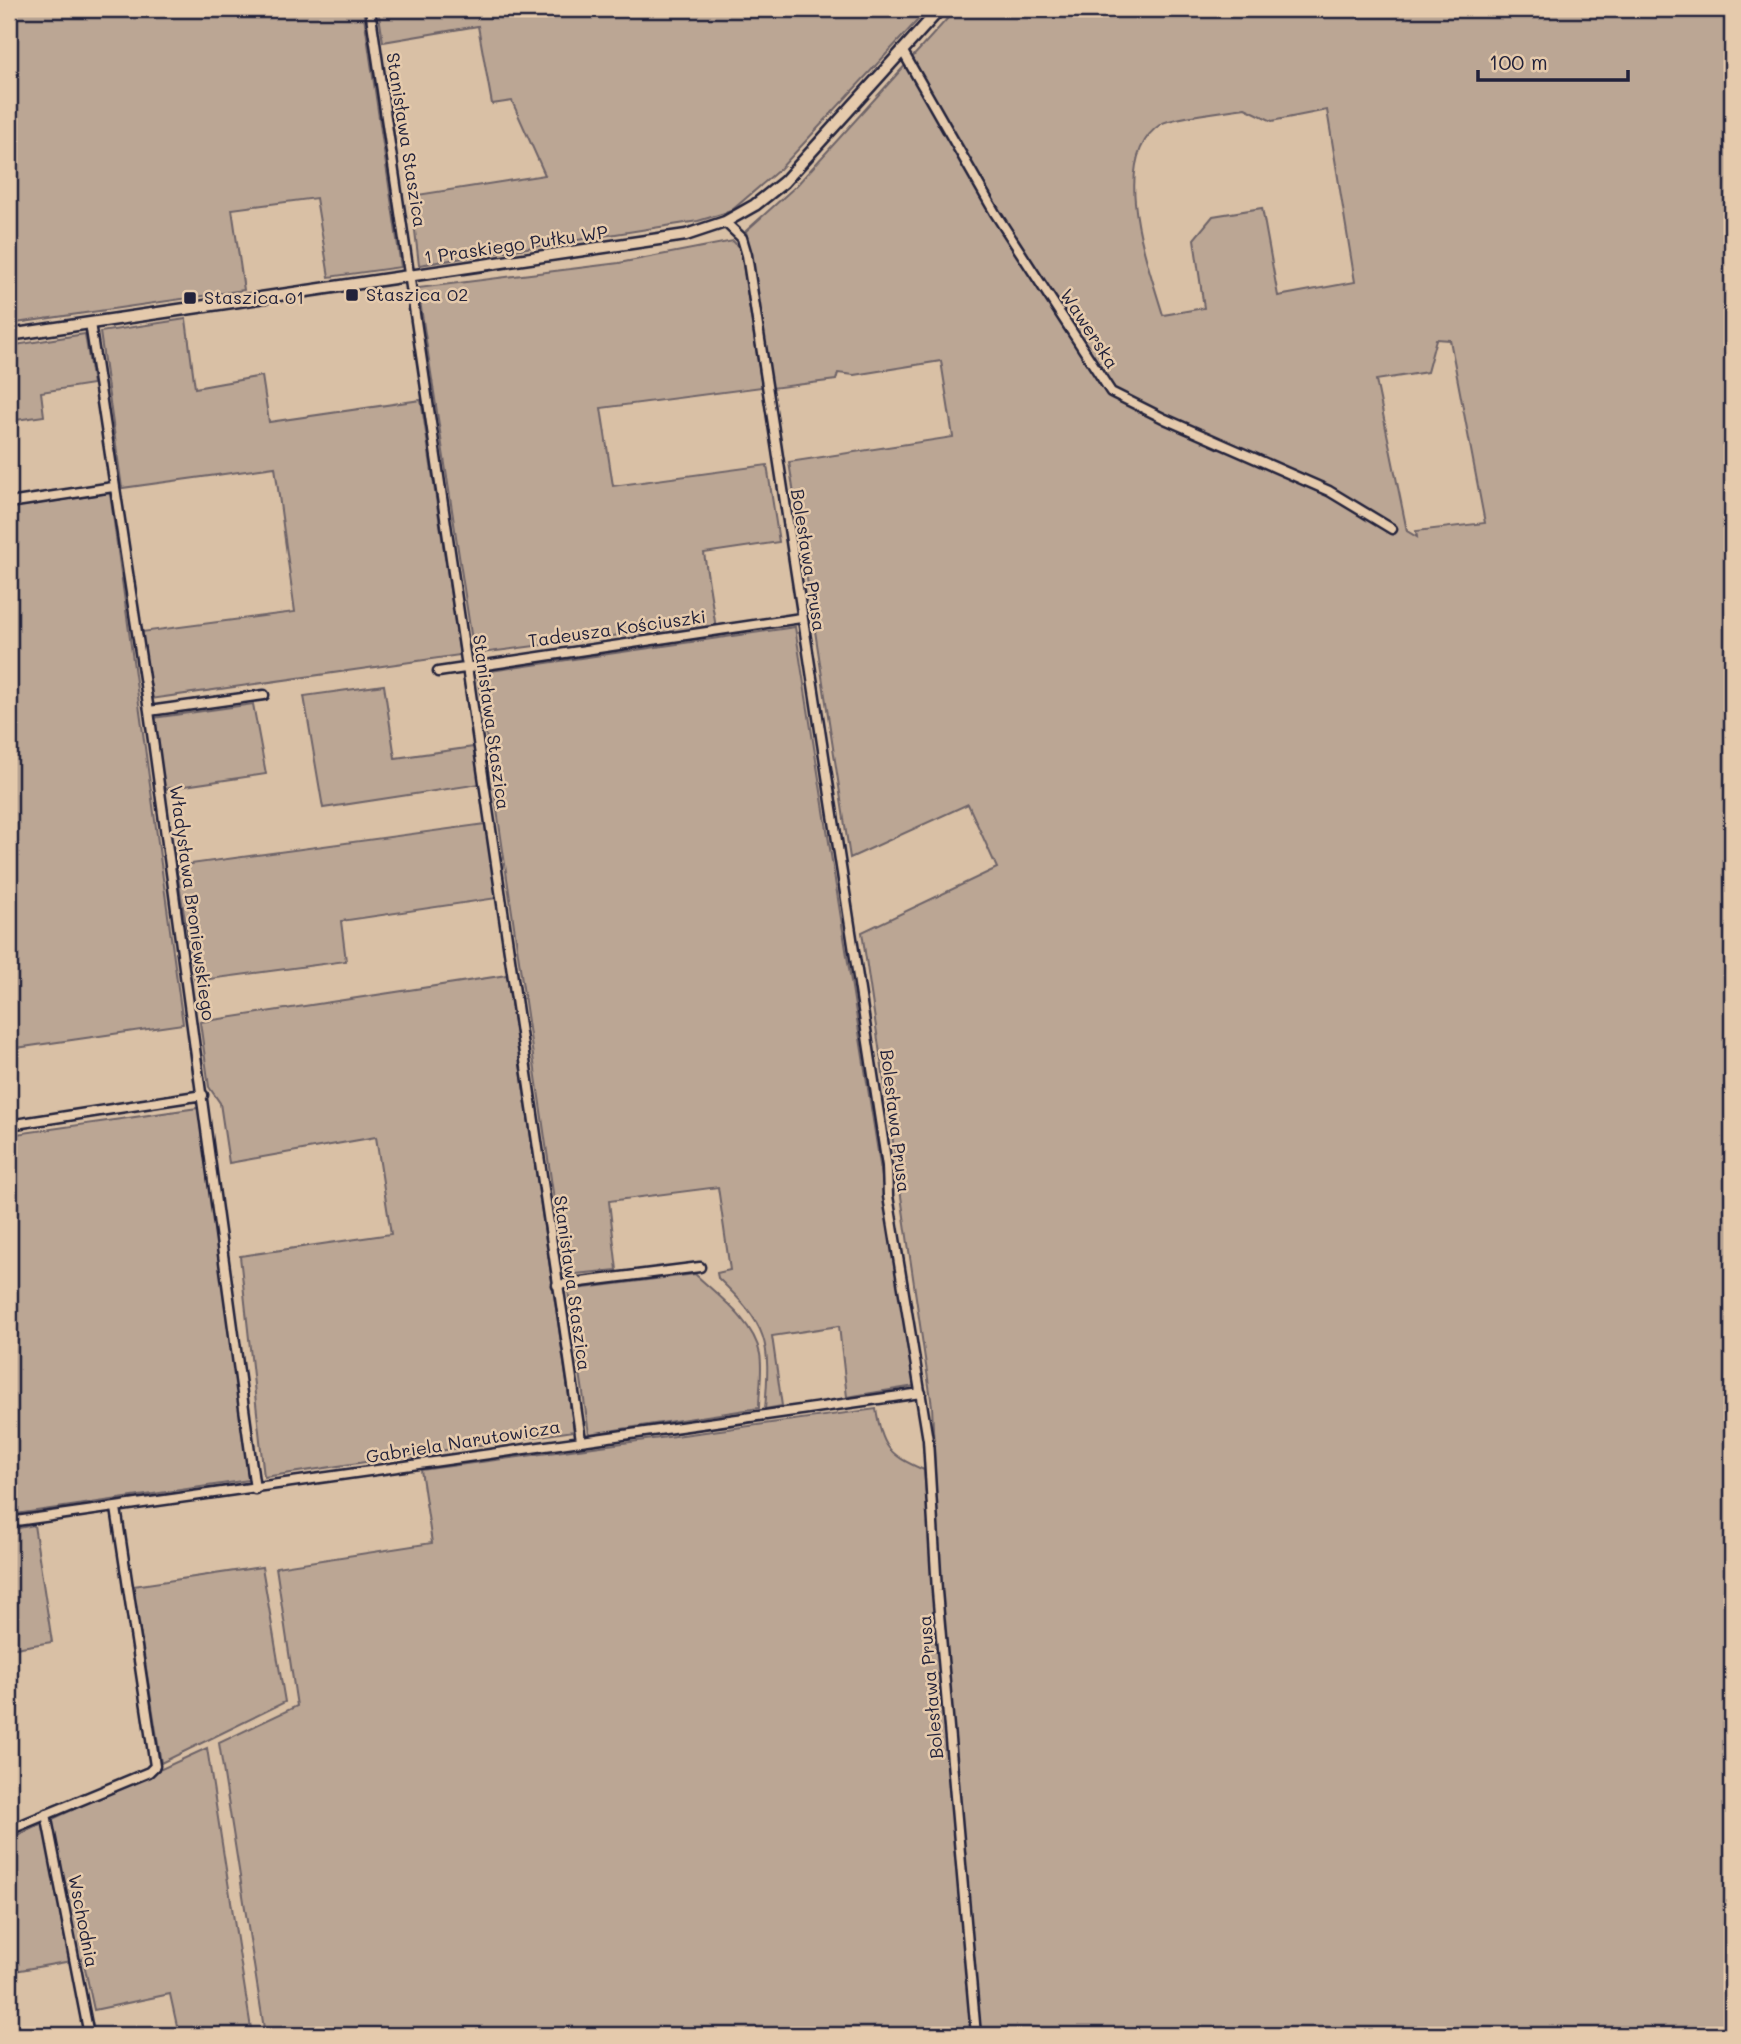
<svg xmlns="http://www.w3.org/2000/svg" width="1741" height="2044" font-family="Mali,sans-serif">
  <style>
    .green { fill: #bba694; stroke: #6e6468; stroke-width: 2; fill-rule: evenodd }
    .lines { fill: none; stroke-linecap: round; stroke-linejoin: round }
    .minor-casing { stroke: #22223b; stroke-width: 13 }
    .tertiary-casing { stroke: #22223b; stroke-width: 15 }
    .minor { stroke: #e5caac; stroke-width: 8 }
    .tertiary { stroke: #e5caac; stroke-width: 10 }
    .poi-dot { fill: #22223b; stroke: #e5caac; stroke-width: 2.5 }
    .labels { text-anchor: middle; stroke-width: 5; stroke-linejoin: round; paint-order: stroke }
    .street-label { font-size: 18px; fill: #22223b; stroke: #e5caac }
    .poi-label { font-size: 18px; fill: #22223b; stroke: #e5caac; text-anchor: start }
  </style>
  <rect width="100%" height="100%" fill="#d9c0a5"/>
  <filter id="ink" filterUnits="userSpaceOnUse"><feTurbulence type="fractalNoise" baseFrequency=".0143" numOctaves="2"/><feDisplacementMap in="SourceGraphic" scale="14" xChannelSelector="R" yChannelSelector="G"/><feConvolveMatrix kernelMatrix="1 2 1 2 8 2 1 2 1" color-interpolation-filters="sRGB"/></filter>
  <g filter="url(#ink)">
    <path class="green" d="M9 9H363L401 267 329 277 316 198 232 209 244 290 9 324Z
      M378 9H928L780 169 731 211 698 221 419 265 411 196 545 175 512 101 492 104 478 26 383 42Z
      M956 9H1732V2035H981L940 1584 932 1406 862 932 997 868 968 804 850 858 789 462 953 437 941 361 854 375 838 373 836 380 772 388 746 231 796 186ZM1245 108 1272 121 1327 110 1355 282 1278 296 1262 208 1213 216 1194 239 1204 308 1163 315C1149 267 1107 159 1161 124 1172 117 1228 111 1245 108ZM1436 339 1450 340 1485 523 1416 531 1417 537 1407 531 1376 380 1427 372Z
      M733 241 741 250 762 387 601 408 613 486 767 465 779 542 704 553 716 628 637 639 635 633 474 654 418 288 619 263Z
      M186 319 195 388 262 376 269 422 421 400 460 655 150 699 141 632 295 612 275 467 122 488 100 332Z
      M85 334 93 384 41 392 44 416 9 421V346Z
      M110 493 183 1024 9 1049V931L15 929 9 890V508Z
      M795 627 915 1386 847 1397 839 1326 772 1336 782 1406 765 1409C771 1341 768 1326 718 1278L717 1273 730 1270 718 1187 609 1201 617 1270 565 1275 477 673Z
      M384 685 395 758 474 747 480 784 323 808 304 696Z
      M253 704 266 774 164 789 153 718Z
      M485 824 497 898 341 921 346 961 195 981 176 866Z
      M507 975 574 1431 264 1477 240 1256 391 1234 376 1137 229 1163 220 1103 209 1087 200 1022Z
      M198 1108 249 1480 9 1515V1135Z
      M695 1274C717 1295 754 1321 760 1354 763 1370 759 1391 759 1408L589 1434 568 1290Z
      M876 1409C883 1447 887 1454 924 1470L972 2035H265L219 1743 297 1706 276 1567 432 1543 421 1470Z
      M34 1525 52 1642 9 1649V1530Z
      M262 1567 285 1702 161 1763 133 1586Z
      M207 1748 252 2035H179L170 1994 94 2010 83 1959 9 1972V1839Z"/>
    <g class="lines">
      <g class="minor-casing">
        <path id="minor" d="M370 9 581 1440
          M902 50 995 213 1111 392 1165 419 1329 491 1392 529
          M725 222 742 238 747 255 887 1166 888 1196 928 1440 937 1591 976 2035
          M90 323 149 711 255 1489
          M9 503 113 487
          M438 672 801 618
          M149 711 264 695
          M9 1125 203 1095
          M557 1285 700 1267
          M9 1522 921 1393
          M46 1814 89 2035
          M9 1830 149 1772 155 1766 116 1508"/>
      </g>
      <g class="tertiary-casing">
        <path id="tertiary" d="M9 335 686 235 725 222 755 205 784 182 940 9"/>
      </g>
      <use href="#minor" class="minor"/>
      <use href="#tertiary" class="tertiary"/>
    </g>
  </g>
  <g class="poi-dot">
    <rect x="345" y="288" width="14" height="14" rx="3.5"/>
    <rect x="183" y="291" width="14" height="14" rx="3.5"/>
  </g>
  <g class="labels">
    <g class="street-label">
      <text transform="translate(406 140) rotate(81)" y="6">Stanisława Staszica</text>
      <text transform="translate(516 245) rotate(-8)" y="6">1 Praskiego Pułku WP</text>
      <text transform="translate(1089 329) rotate(57)" y="6">Wawerska</text>
      <text transform="translate(808 560) rotate(81)" y="6">Bolesława Prusa</text>
      <text transform="translate(617 629) rotate(-8)" y="6">Tadeusza Kościuszki</text>
      <text transform="translate(491 722) rotate(82)" y="6">Stanisława Staszica</text>
      <text transform="translate(192 903) rotate(82)" y="6">Władysława Broniewskiego</text>
      <text transform="translate(895 1121) rotate(83)" y="6">Bolesława Prusa</text>
      <text transform="translate(572 1283) rotate(82)" y="6">Stanisława Staszica</text>
      <text transform="translate(463 1442) rotate(-9)" y="6">Gabriela Narutowicza</text>
      <text transform="translate(931 1687) rotate(-95)" y="6">Bolesława Prusa</text>
      <text transform="translate(83 1921) rotate(79)" y="6">Wschodnia</text>
    </g>
    <g class="poi-label">
      <text x="366" y="301">Staszica 02</text>
      <text x="204" y="304">Staszica 01</text>
    </g>
  </g>
  <rect width="1741" height="2044" fill="none" stroke="#e5caac" stroke-width="35"/>
  <rect x="18" y="18" width="1706" height="2009" fill="none" stroke="#22223b" stroke-width="2.5" filter="url(#ink)"/>
  <path d="M1478 70v10h150v-10" fill="none" stroke="#22223b" stroke-width="3.5"/>
  <text x="1489" y="70" font-size="21" fill="#22223b" stroke="#e5caac" stroke-width="5" paint-order="stroke">100 m</text>
</svg>
